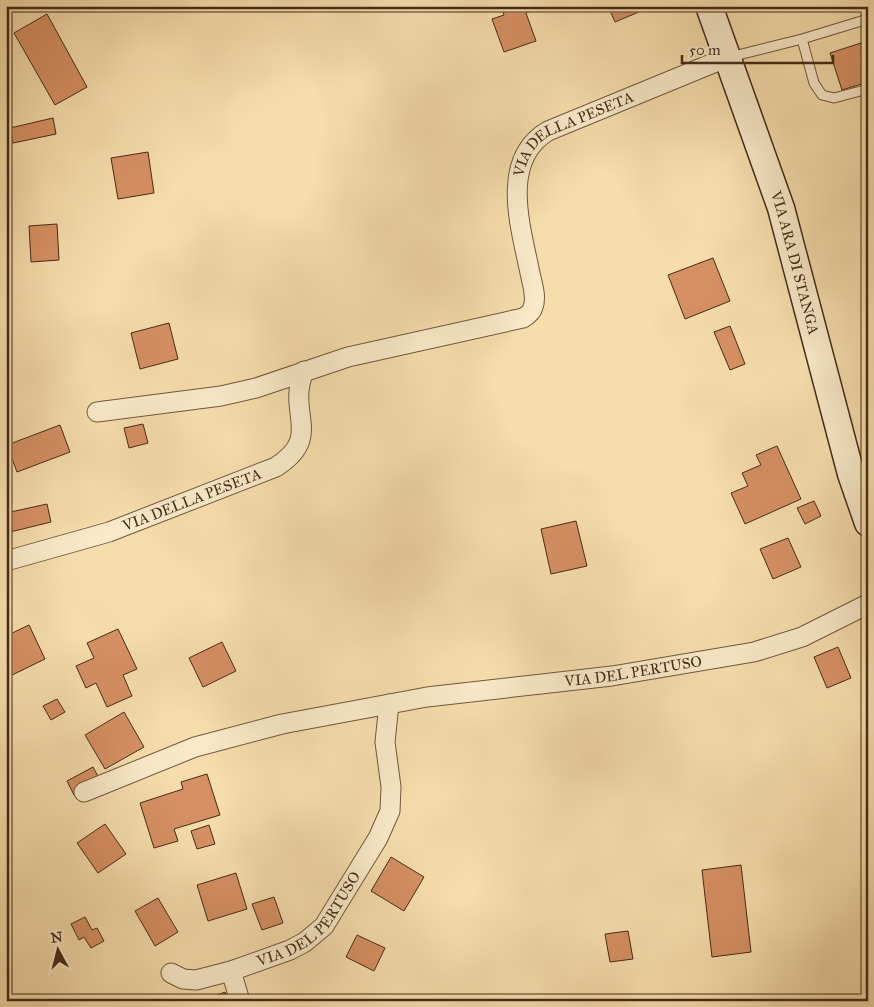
<svg xmlns="http://www.w3.org/2000/svg" width="874" height="1007" font-family="'IM FELL Great Primer',serif">
  <style>
    .building { fill: #d69064; stroke: #432c18 }
    .lines { fill: none; stroke-linecap: round; stroke-linejoin: round }
    .lane-casing { stroke: #70583d; stroke-width: 11 }
    .street-casing { stroke: #70583d; stroke-width: 21 }
    .secondary-casing { stroke: #432c18; stroke-width: 29 }
    .lane { stroke: #f9e9c9; stroke-width: 9 }
    .street { stroke: #f9e9c9; stroke-width: 19 }
    .secondary { stroke: #f9e9c9; stroke-width: 26 }
    .labels { text-anchor: middle; stroke-width: 4; stroke-linejoin: round; paint-order: stroke }
    .street-label { font-size: 15px; fill: #432c18; stroke: #f9e9c9 }
  </style>
  <rect width="100%" height="100%" fill="#f6ddac"/>
  <filter id="stains"><feTurbulence type="fractalNoise" baseFrequency=".004" numOctaves="4"/><feColorMatrix values="0 0 0 0 .2 0 0 0 0 .09 0 0 0 0 .02 0 0 0 .5 -.17"/></filter>
  <radialGradient id="worn" r=".72"><stop offset=".6" stop-color="#630" stop-opacity="0"/><stop offset="1" stop-color="#630" stop-opacity=".3"/></radialGradient>
  <path class="building" d="M501 6H532L534 10 526 13 536 41 504 52 492 19 504 15Z
    M608 6H653L615 22Z
    M47 14 87 87 55 105 14 33Z
    M864 42 868 55V82L842 90 830 53Z
    M53 118 56 134 13 143 10 128Z
    M148 152 154 193 118 199 111 158Z
    M57 224 59 260 31 262 29 226Z
    M713 258 730 301 685 319 668 275Z
    M169 323 178 359 140 369 131 333Z
    M730 326 745 364 730 370 714 332Z
    M143 424 148 443 129 448 124 428Z
    M60 425 70 452 17 472 7 445Z
    M777 446 801 499 745 524 731 493 748 486 742 473 761 465 756 455Z
    M814 501 821 516 805 524 797 508Z
    M47 504 51 522 6 533V513Z
    M576 521 587 566 551 574 541 529Z
    M788 538 801 567 773 579 760 549Z
    M29 625 45 659 6 678V636Z
    M118 629 137 669 123 675 132 696 107 707 96 683 86 688 76 666 94 658 87 643Z
    M222 642 236 671 203 687 189 658Z
    M838 647 851 678 827 688 814 657Z
    M57 699 65 712 51 720 43 706Z
    M124 712 144 747 105 769 85 735Z
    M93 767 101 782 74 795 67 781Z
    M207 774 220 815 174 829 178 841 154 848 140 803 183 789 181 782Z
    M105 824 126 854 98 873 77 843Z
    M209 825 215 844 197 849 191 831Z
    M391 857 424 877 404 911 371 891Z
    M741 865 751 952 712 957 702 870Z
    M236 873 247 909 208 921 197 885Z
    M274 897 283 923 262 930 252 904Z
    M158 898 178 932 155 946 135 911Z
    M85 917 92 930 97 928 104 941 91 948 84 937 79 940 71 924Z
    M628 931 633 959 610 962 605 934Z
    M357 935 385 948 374 971 346 957Z
    M225 992 228 1001H203Z"/>
  <g class="lines">
    <g class="lane-casing">
      <path id="lane" d="M802 39 868 19
        M730 57 802 39 814 83 822 95 834 98 868 89"/>
    </g>
    <g class="street-casing">
      <g id="street">
        <path id="s1" d="M97 412 221 396 256 388 348 357 523 318C528 315 532 312 533 307 537 297 532 283 530 273 521 228 499 160 548 131L728 57"/>
        <path id="s2" d="M6 561 109 532 276 467C324 436 286 414 304 371"/>
        <path id="s3" d="M84 792 195 747 282 724 427 697 612 676 754 652 802 637 868 604"/>
        <path d="M231 971 240 1001"/>
        <path id="s4" d="M171 973 183 979 196 980 231 971 290 950 305 942 324 926 378 838 390 811 391 787 385 742 389 704"/>
      </g>
    </g>
    <g class="secondary-casing">
      <g id="secondary">
        <path id="s5" d="M709 6 781 208 851 474 868 523"/>
      </g>
    </g>
    <use href="#lane" class="lane"/>
    <use href="#street" class="street"/>
    <use href="#secondary" class="secondary"/>
  </g>
  <g class="labels">
    <g class="street-label">
      <text dy="5" stroke="none"><textPath href="#s1" startOffset="659">VIA DELLA PESETA</textPath></text>
      <text dy="5" stroke="none"><textPath href="#s5" startOffset="271">VIA ARA DI STANGA</textPath></text>
      <text dy="5" stroke="none"><textPath href="#s2" startOffset="196">VIA DELLA PESETA</textPath></text>
      <text dy="5" stroke="none"><textPath href="#s3" startOffset="565">VIA DEL PERTUSO</textPath></text>
      <text dy="5" stroke="none"><textPath href="#s4" startOffset="160">VIA DEL PERTUSO</textPath></text>
    </g>
  </g>
  <rect width="874" height="1007" fill="none" stroke="#f6ddac" stroke-width="25"/>
  <rect x="8" y="8" width="859" height="992" fill="none" stroke="#432c18" stroke-width="2.5"/>
  <rect x="12" y="12" width="849" height="982" fill="none" stroke="#432c18"/>
  <g transform="translate(58 950) rotate(353)" stroke="#f9e9c9" stroke-width="4" paint-order="stroke">
  <path d="M0-4L9 19L0 12L-9 19Z" fill="#432c18"/>
  <text y="-8" font-size="14" font-weight="bold" text-anchor="middle" fill="#432c18">N</text>
  </g>
  <path d="M682 55v8h151v-8" fill="none" stroke="#432c18" stroke-width="2.5"/>
  <text x="689" y="55" font-size="15" fill="#432c18" stroke="#f9e9c9" stroke-width="4" paint-order="stroke">50 m</text>
  <rect width="100%" height="100%" filter="url(#stains)"/>
  <rect width="100%" height="100%" fill="url(#worn)"/>
</svg>
